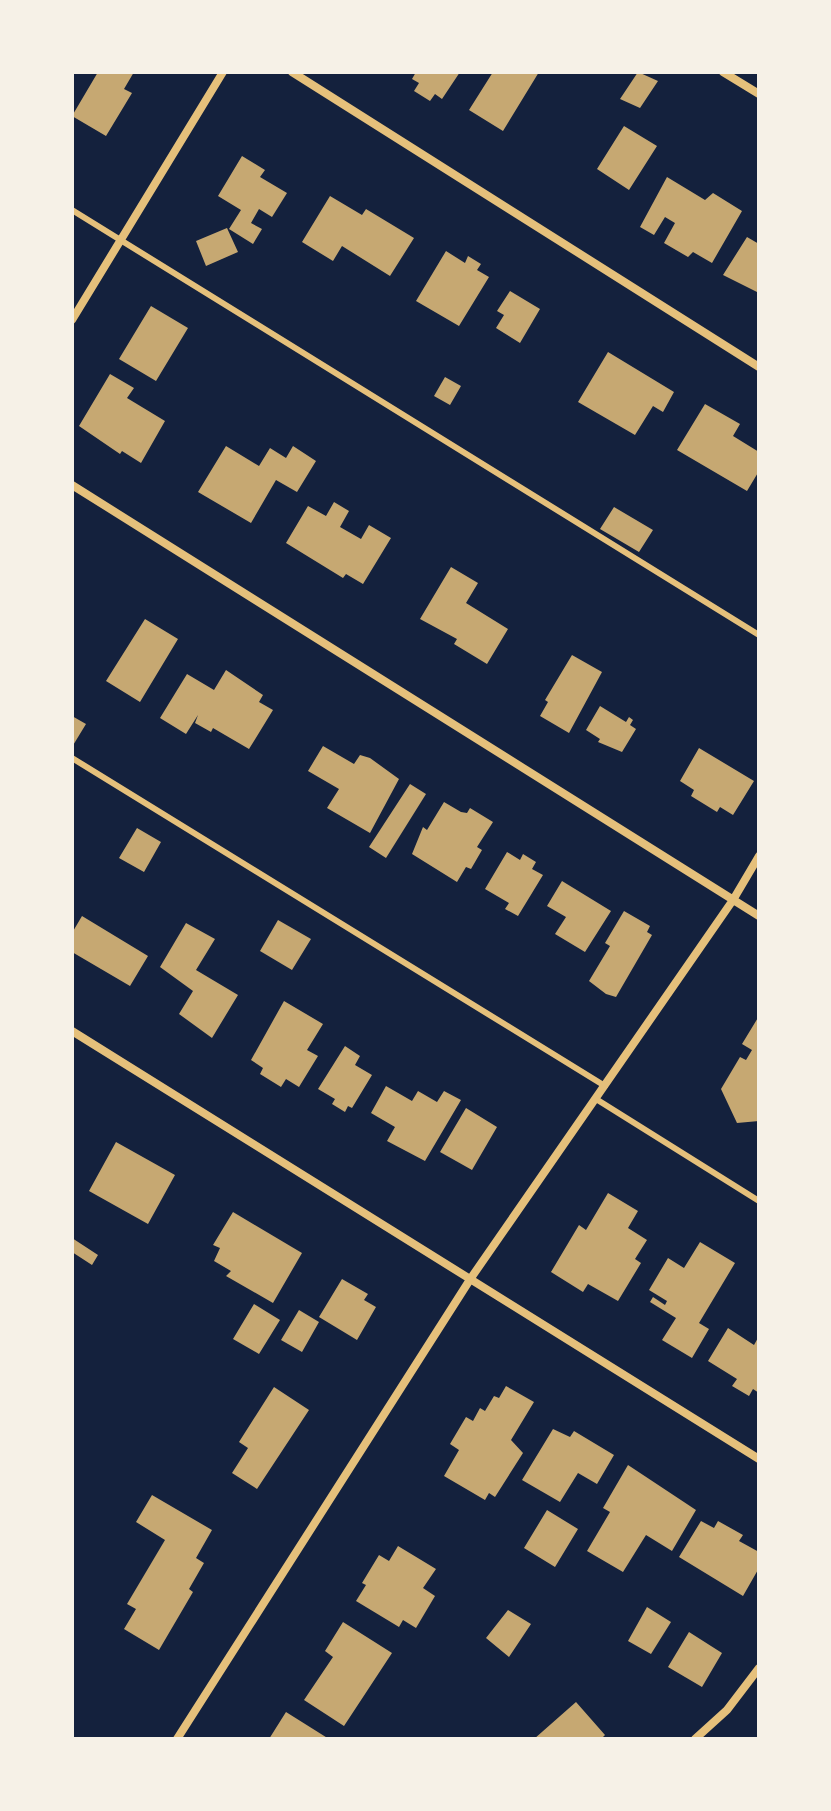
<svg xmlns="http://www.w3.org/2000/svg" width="831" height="1811" font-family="Montserrat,sans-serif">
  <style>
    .building { fill: #c6a872 }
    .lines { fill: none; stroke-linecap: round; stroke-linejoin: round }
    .service { stroke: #e5c07b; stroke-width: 6 }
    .minor { stroke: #e5c07b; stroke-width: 8 }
  </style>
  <rect width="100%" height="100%" fill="#14213d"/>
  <path class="building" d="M98 72H134L124 89 132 93 106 136 72 116Z
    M416 72H460L442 99 435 94 430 101 414 91 419 83 412 79Z
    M493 72H539L503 131 469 110Z
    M638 72 658 81 640 108 620 99Z
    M624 126 657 146 629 190 597 169Z
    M242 156 265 170 260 177 287 193 272 217 259 209 251 223 262 229 253 244 229 229 241 210 218 196Z
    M667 177 705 200 713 193 742 211 712 263 693 252 688 257 664 243 675 223 665 217 654 235 640 227Z
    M330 196 362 215 366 209 414 238 390 276 342 246 333 261 302 242Z
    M227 228 238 252 206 266 196 241Z
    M747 237 759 244V293L723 275Z
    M446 251 465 263 468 256 481 264 477 270 489 277 459 326 416 301Z
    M510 291 540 309 520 343 496 328 504 315 497 311Z
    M151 306 188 328 156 381 119 359Z
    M608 352 674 392 663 412 653 406 635 435 578 402Z
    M110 374 134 388 127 398 165 421 141 463 122 451 120 454 79 426Z
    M445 377 461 386 450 405 434 396Z
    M705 404 740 424 733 436 759 452V471L747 491 677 450Z
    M226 446 259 466 270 448 286 458 293 446 316 461 297 492 276 480 251 523 198 492Z
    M334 502 349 511 340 527 361 539 369 525 391 538 363 584 346 574 343 578 286 543 308 506 326 516Z
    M614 507 653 530 639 552 600 529Z
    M451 567 478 583 466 603 508 629 487 664 454 644 457 639 420 619Z
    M145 619 178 639 140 702 106 681Z
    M572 655 602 672 569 733 540 716 548 702 545 700Z
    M226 670 263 695 259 702 273 710 249 749 213 728 211 732 195 723 198 715 186 734 160 718 187 674 214 690Z
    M600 706 626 722 629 717 633 720 630 725 636 729 622 752 598 742 600 739 586 730Z
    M72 716 86 724 72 747Z
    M323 746 354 764 360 755 370 758 399 779 370 833 327 808 339 789 308 771Z
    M699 748 754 781 733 815 720 807 717 812 691 796 694 790 680 781Z
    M410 784 426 794 386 858 369 847Z
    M444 802 461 812 467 813 470 808 493 822 477 847 482 850 471 869 466 867 457 882 412 854 423 827 427 830Z
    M137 828 161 842 144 872 119 858Z
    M507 852 520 860 523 854 536 862 532 869 543 875 518 916 505 909 509 903 485 889Z
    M562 881 611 911 585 952 555 934 566 917 547 906Z
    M624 911 650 926 647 932 652 935 616 997 606 994 589 981 610 946 605 943Z
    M82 916 148 956 130 986 72 952V933Z
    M278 920 311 939 292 970 260 951Z
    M186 923 215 939 196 970 238 995 212 1038 179 1014 193 991 160 967Z
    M284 1001 323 1024 307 1050 318 1056 299 1087 286 1079 281 1087 260 1074 263 1068 251 1060Z
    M759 1016V1121L737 1123 721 1089 740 1057 746 1060 752 1050 742 1044Z
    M345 1046 360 1056 355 1065 372 1075 352 1108 348 1106 345 1112 332 1104 335 1099 318 1089Z
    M386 1086 412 1101 418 1091 437 1102 444 1091 461 1100 425 1161 387 1141 395 1127 371 1113Z
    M466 1108 497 1127 472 1170 440 1152Z
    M116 1142 175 1175 148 1224 89 1191Z
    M608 1193 638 1211 628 1228 647 1240 635 1259 641 1263 618 1301 588 1284 583 1292 551 1272 579 1225 586 1230Z
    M233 1212 302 1253 273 1303 226 1276 231 1271 214 1261 220 1248 213 1245Z
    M72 1238 98 1255 92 1265 72 1252Z
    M700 1242 735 1263 699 1323 709 1329 692 1358 662 1340 676 1318 650 1302 653 1297 665 1305 667 1301 649 1290 668 1258 684 1268Z
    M342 1279 368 1294 364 1300 376 1307 357 1340 319 1317Z
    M254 1304 280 1320 259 1354 233 1339Z
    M299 1310 319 1322 302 1352 281 1340Z
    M728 1328 754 1345 759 1336V1393L753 1389 749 1396 732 1386 737 1379 708 1361Z
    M506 1386 534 1402 511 1440 523 1453 495 1497 489 1493 485 1500 444 1476 459 1450 450 1444 466 1417 473 1421 480 1408 485 1411 494 1396 499 1398Z
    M274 1387 309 1410 257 1489 232 1473 248 1448 239 1442Z
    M553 1429 570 1437 574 1431 614 1455 597 1484 578 1473 560 1502 522 1480Z
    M628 1465 696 1510 672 1551 646 1535 623 1572 587 1551 610 1512 603 1508Z
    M152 1495 212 1530 196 1558 204 1563 189 1589 193 1592 159 1650 124 1629 136 1609 127 1604 165 1540 136 1522Z
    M547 1510 578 1529 555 1567 524 1548Z
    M701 1521 714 1528 718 1521 743 1535 739 1541 759 1552V1568L743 1596 679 1557Z
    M398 1546 436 1569 423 1588 435 1596 416 1628 403 1620 399 1627 356 1601 366 1585 362 1583 379 1555 389 1561Z
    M647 1607 671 1622 651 1654 628 1641Z
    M508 1610 531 1624 509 1657 486 1638Z
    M343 1622 392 1653 344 1726 304 1700 333 1657 325 1651Z
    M689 1632 722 1653 702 1687 668 1667Z
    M576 1702 605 1735 601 1739H534Z
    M286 1712 329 1739H269Z"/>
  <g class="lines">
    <path class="service" d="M72 210 759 635
      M72 758 605 1086
      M596 1099 759 1201"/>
    <path class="minor" d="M292 72 759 367
      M723 72 759 94
      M72 320 223 72
      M72 485 759 916
      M72 1031 759 1459
      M177 1739 471 1278 733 900 759 856
      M695 1739 727 1710 759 1668"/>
  </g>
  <rect width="831" height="1811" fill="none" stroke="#f6f1e7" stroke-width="148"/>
</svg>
